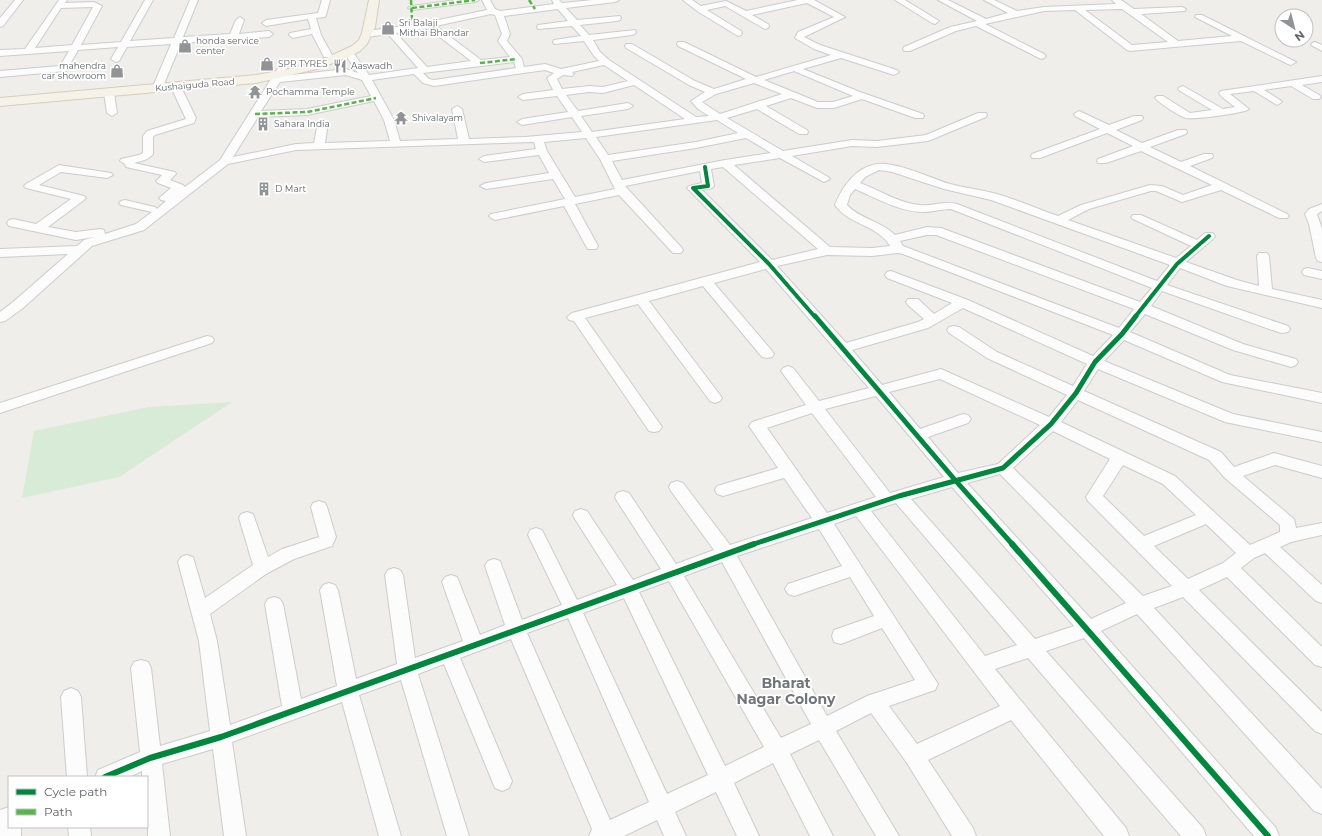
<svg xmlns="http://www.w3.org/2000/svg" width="1322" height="836" font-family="Montserrat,sans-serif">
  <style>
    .green { fill: #d8ebd6 }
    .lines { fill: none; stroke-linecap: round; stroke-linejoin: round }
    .minor-casing { stroke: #cbcccc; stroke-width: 2 }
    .major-casing { stroke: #d7ceb8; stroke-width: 2 }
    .minor { fill: #fdfcfc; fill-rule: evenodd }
    .major { fill: #f4f2e9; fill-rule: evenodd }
    .quiet { stroke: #58b549; stroke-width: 2.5; stroke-dasharray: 5 2.5; stroke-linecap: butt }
    .cycleway-far2-casing { stroke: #fff; stroke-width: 6 }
    .cycleway-far1-casing { stroke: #fff; stroke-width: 8 }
    .cycleway-casing { stroke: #fff; stroke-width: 9 }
    .cycleway-far2 { stroke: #00873e; stroke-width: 4 }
    .cycleway-far1 { stroke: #00873e; stroke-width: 5 }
    .cycleway { stroke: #00873e; stroke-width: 6 }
    .labels { text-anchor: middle; stroke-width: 3.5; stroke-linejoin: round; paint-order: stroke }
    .far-poi-label { font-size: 9px; fill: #5f6368; stroke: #fff; text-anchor: start }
    .far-street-label { font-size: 9px; fill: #5f6368; stroke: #fff }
    .near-neighbourhood-label { font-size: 14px; font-weight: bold; fill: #70757a; stroke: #fff }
  </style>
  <rect width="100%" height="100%" fill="#efeeea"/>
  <path class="green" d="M232 402 119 477 22 498 34 431 149 407Z"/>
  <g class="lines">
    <g class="minor-casing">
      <path id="minor" d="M15 0H23L3 26 0 27V18Z
        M59 0H67L65 3 94 2 102 6 81 45 121 42 145 0H153L130 41 174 38 190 0H198L183 37 230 34 236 20 240 17 244 20 239 34 269 31 273 34 269 37 181 43 164 84 159 87 154 84 171 44 127 47 119 61 116 62 111 59 118 47 78 50 66 71 0 77V71L60 66 69 51 0 56V50L25 49ZM93 7 72 45 35 48 61 8Z
        M322 0H330L326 15 325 17 316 18 321 35 332 55 330 57H324L312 34 293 38 289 35 290 33 311 29 308 19 266 26 262 23 266 20 318 13Z
        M456 0H479L475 2 412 10 408 8 412 6Z
        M482 0H490L495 9 500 11 554 4 552 0H559L562 3 593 0H619L615 2 566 8 577 20 620 16 621 18 620 20 617 21 580 25 589 35 635 30 636 32 635 34 632 35 593 40 600 52 609 60 696 117 709 116 698 109 691 101 705 92 689 85 626 48 625 46 626 44H632L695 81 714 89 746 79 678 46 677 44 678 42H684L756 77 831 55 814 49 795 38 798 32 834 17 807 3 752 15 768 24 769 26 768 28 765 29 725 6 707 10 741 31 742 33 741 35 738 36 697 11 683 0H692L701 6 726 1 746 11 798 0H814L845 17 804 37 820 45 897 70 899 72 894 75 841 58 803 69 860 92 923 114 924 116 923 118H915L862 99 834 108H817L791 98 766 106 807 130 808 132 807 134H799L757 109 727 118 783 151 852 140 877 141 926 135 978 113H986L987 115 986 117 928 141 877 147 852 146 792 156 828 177 830 179 824 182 780 158 734 165 830 247 872 248 890 246C878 225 849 225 835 205 842 187 856 167 877 164 895 161 931 178 950 184 965 188 982 190 997 194 1018 200 1038 209 1058 216L1081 205 1150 185 1162 186 1183 195 1212 185 1141 151 1106 163H1098L1097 161 1098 159 1133 146 1107 133 1040 158H1032L1031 156 1032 154 1100 129 1075 116 1074 114 1079 111 1109 125 1134 116H1142L1143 118 1142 120 1116 130 1142 143 1178 130H1186L1187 132 1186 134 1150 147 1181 162 1204 154H1212L1213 156 1212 158 1190 166 1287 214 1289 216 1287 218H1279L1221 190 1182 202 1156 191H1151L1089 209 1068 220 1176 258 1191 246 1133 219 1131 217 1133 215H1141L1197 240 1205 233H1213L1215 236 1213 239 1186 262 1237 280 1259 286 1257 256 1259 253H1267L1269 256 1272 289 1322 300V308L1227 286 1180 268 1167 285 1288 326 1290 329 1288 332 1283 333 1278 332 1162 291 1151 306 1243 344 1296 359 1298 362 1296 365 1291 367 1233 350 1145 314 1130 332 1230 375 1322 393V403L1222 382 1124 340 1104 361 1233 414 1322 432V442L1225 422 1098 369 1084 391 1221 452 1234 467 1274 453 1322 466V478L1275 465 1243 476 1294 519 1296 528 1322 523V535L1291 542 1280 547 1322 585V603L1316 601 1265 553 1254 558 1241 568 1322 647V667L1315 665 1227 577 1199 590 1322 712V734L1315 731 1183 597 1154 608 1322 789V814L1314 811 1137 614 1101 631 1276 828 1279 836H1254L1084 638 1046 651 1203 828 1206 836H1181L1028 658 995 669 1126 828 1129 836H1104L1011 720 928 760 973 828 976 836H952L907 763 871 713 836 731 899 836H876L819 740 790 754 833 836H810L773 763 734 783 759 836H737L716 792 675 812 686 836H664L657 820 624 836H589L592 829 511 639 460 658 512 781 509 788 502 791 495 788 444 664 418 674 469 836H447L401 680 359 695 401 836H379L342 702 232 742 246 836H224L213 749 162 764 170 836H148L147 777H142V771L129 777H95L98 770 140 752 131 668 134 662 141 660 148 662 151 668 160 746 210 731 199 641 178 562 181 557 187 555 193 557 205 598 253 565 239 518 241 514 247 512 253 514 268 557 282 549 319 537 311 507 313 503 319 501 325 503 327 507 336 537 332 546 294 559 266 574 210 614 217 641 230 725 282 706 265 604 268 599 274 597 280 599 283 604 301 699 337 686 320 590 323 585 329 583 335 585 338 590 356 679 397 664 385 575 388 570 394 568 400 570 403 575 415 658 463 641 442 582 445 577 451 575 457 577 480 635 505 625 485 566 488 561 494 559 500 561 522 620 562 605 528 535 530 530 536 528 542 530 577 600 617 585 575 519 573 515 575 511 581 509 587 511 633 580 661 569 617 501 615 497 617 493 623 491 629 493 676 564 714 550 671 491 669 487 671 483 677 481 683 483 730 545 812 518 784 478 723 496 717 494 715 490 717 486 778 468 749 426 752 422 806 405 781 371 783 368 788 366 793 368 819 401 869 388 766 269 714 283 772 351 774 354 772 357 767 358 762 357 703 286 649 301 720 395 722 398 720 401 715 403 710 401 638 304 585 318 662 427 659 431 654 432 649 431 574 321 569 320 567 317 572 313 760 262 687 188 689 186 702 183 700 171 625 186 681 247 683 250 681 253H673L619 195 575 204 598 246 596 249H588L586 246 564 206 495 220 491 218 489 216 491 214 565 199 553 179 486 189 480 186 486 183 549 173 539 155 484 162 479 159 484 156 536 149 534 142 296 150 228 164 144 230 92 246 23 308 5 321 0 322V312L13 302 68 254 0 257V249L77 246 84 240 94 237 76 240 9 226 7 223 9 220 13 219 36 224 71 199 26 188 24 186 26 184 59 165 111 173 113 175 107 178 61 172 39 185 84 196 86 198 84 200 48 227 76 232 100 229 104 230 105 234 136 224 152 212 121 205 119 203 121 201 125 200 155 207 157 209 166 201 161 200 159 198 171 188 158 183 156 181 162 175 126 167 125 164 120 161 121 159 139 155 143 153V136L147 131 186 119 171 87 173 85 176 84 181 87 196 118 194 123 155 135 153 137V154C148 160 142 161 134 163L175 172 176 174 170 180 183 185 185 187 220 160 278 68H284L286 70 283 76 346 69 358 73 344 53 349 50 352 51 369 75 418 68 388 34 367 37 363 34 367 31 419 24 487 10ZM558 9 568 21 538 25 537 27 538 29 572 26 581 36 554 40 553 42 554 44 584 41 594 56 599 61 561 69 545 64 524 67 522 59 507 41 510 34 504 16ZM491 14 495 15 502 34 498 41 510 57 481 60 436 26ZM428 28 471 61 427 67 396 33ZM514 62 516 68 434 80 429 79 423 73ZM604 65 628 81 603 87 589 86 562 89 557 79 563 75 572 76 574 74 572 72ZM545 70 554 73 547 78 553 90 523 94 518 97 523 100 557 96 568 112 522 119 517 122 522 125 572 117 582 132 525 137 469 139 462 109 457 106 452 109 458 139 400 141 394 120 372 80 414 74 423 83 434 86ZM794 71 853 96 833 102H818L764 80ZM346 75 362 80 371 96 307 109 261 111 280 82ZM754 83 782 94 720 114 702 102 716 94ZM634 85 685 119 592 132 581 116 628 109 633 106 628 103 578 111 566 95 589 92 603 93ZM374 101 384 120 390 141 325 143 328 123 323 120 318 123 314 143 296 144 233 157 258 117 307 115ZM717 120 738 133 696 142 608 155 596 137ZM586 138 600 159 615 189 575 197 547 151 544 142ZM746 138 771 153 725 160 622 180 612 161 696 148ZM723 167 818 249 772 260 702 190 712 188 714 186 711 169ZM879 170 892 172 944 189 991 200 1170 265 1157 281 957 204C944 200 932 207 919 205 899 203 879 190 860 183L865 177ZM855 189C876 198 900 212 923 212 933 212 941 209 951 209L1152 288 1140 302 941 228 927 227 895 235C881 221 860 219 847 205L850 195ZM927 235H936L1134 309 1119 328 903 246 900 241ZM898 253 903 254 1113 335 1093 356 968 300 891 271 887 272 885 275 887 278 952 303 934 314 918 299H908L906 302 908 305 924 319 918 322 846 343 777 266 827 255 872 256ZM963 308 1087 364 1073 386 997 352 959 327 954 326 949 327 947 330 949 333 987 358 1067 395 1049 417 941 369 882 385 852 350 928 328ZM940 379 1040 425 998 464 958 473 928 437 968 423 971 419 968 415 963 414 920 429 889 392ZM876 396 944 477 890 493 825 409ZM1078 400 1209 460 1225 478 1280 525V532L1250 545 1175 476 1061 422ZM812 413 876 497 827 513 767 428ZM1053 431 1110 459 1086 497 1088 501 1172 586 1143 596 1013 468ZM1123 465 1163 484 1196 515 1144 536 1103 496ZM1000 474 1126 603 1091 619 967 483ZM952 487 1074 626 1035 639 911 499ZM896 503 1017 645 985 656 871 511ZM856 516 1000 706 917 744 889 706 935 690 938 684 834 524ZM1206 524 1236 553 1223 563 1188 579 1154 546ZM819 529 842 566 788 584 785 589 788 594 794 596 850 577 874 616 834 630 832 636 834 642 841 644 882 628 915 680 867 696 827 716 737 556ZM722 562 811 724 781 738 684 576ZM669 581 764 747 725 766 639 592ZM624 598 708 775 667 794 583 613ZM568 618 649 802 610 820 527 633Z
        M895 0H905L939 21 935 24 932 23Z
        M938 0H948L986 19 1008 13 984 0H994L1017 11 1044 7 1116 4 1112 0H1121L1134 9 1182 7 1186 9 1185 11 1141 14 1178 41 1232 36 1195 17 1196 15H1202L1296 62 1291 65 1288 64 1241 41 1130 51 1127 50 1075 10 1044 11 985 24 1044 54 1046 56 1044 58 1041 59 976 26 956 31 910 51H904L903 49 904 47 950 27 977 21ZM1122 9 1168 42 1132 45 1085 10Z
        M1315 42 1322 45V51L1311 45 1312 43Z
        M1322 76V82L1302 85 1319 95 1321 97 1319 99H1313L1291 86 1264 90 1280 100 1282 102 1277 105 1254 91 1230 94 1249 109C1245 113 1192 120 1186 118 1179 116 1159 103 1155 98L1157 96H1163L1190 113 1212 110 1180 91 1178 89 1180 87 1183 86 1223 109 1235 107 1222 97 1219 93 1221 91Z
        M109 90 114 93 117 113 112 116 107 113 104 93Z
        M1322 204V211L1317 214 1322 229V262L1318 261 1316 258 1309 224 1305 214 1309 209Z
        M1308 268 1322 271V279L1304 275 1302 272 1304 269Z
        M207 336 212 337 214 340 212 343 0 413V403Z
        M71 688 78 691 81 697 87 777H67L61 697 64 691Z
        M9 807V827H21V836H0V810Z
        M68 827H90L91 836H69Z"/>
    </g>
    <g class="major-casing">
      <path id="major" d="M369 0H379L375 27 367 44 360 51 349 57 317 69 256 83 0 106V98L256 75 294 68 326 58 352 46 359 40 362 33Z"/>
    </g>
    <use href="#minor" class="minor"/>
    <use href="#major" class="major"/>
    <path class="quiet" d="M411 0 412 19 417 27
      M529 0 535 9
      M412 8 475 0
      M480 63 517 59
      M255 114 307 112 376 98"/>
    <g class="cycleway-far2-casing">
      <path id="cycleway-far2" d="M705 167 708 186 693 188 769 264 815 317
        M1135 317 1177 264 1209 236"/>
    </g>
    <g class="cycleway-far1-casing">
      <path id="cycleway-far1" d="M815 316 955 480 1013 545
        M751 545 899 496 1003 468 1051 424 1076 393 1095 362 1122 334 1136 316"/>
    </g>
    <g class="cycleway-casing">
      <path id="cycleway" d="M1012 544 1268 836
        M105 777 150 758 221 737 754 544"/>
    </g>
    <use href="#cycleway-far2" class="cycleway-far2"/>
    <use href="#cycleway-far1" class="cycleway-far1"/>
    <use href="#cycleway" class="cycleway"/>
  </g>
  <defs>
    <g id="shop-bare" transform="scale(1.08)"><path d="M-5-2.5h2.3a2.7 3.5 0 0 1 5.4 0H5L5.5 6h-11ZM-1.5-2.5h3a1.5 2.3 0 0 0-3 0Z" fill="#919496" stroke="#fff" stroke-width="2.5" paint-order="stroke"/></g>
    <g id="restaurant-bare" transform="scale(1.08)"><path d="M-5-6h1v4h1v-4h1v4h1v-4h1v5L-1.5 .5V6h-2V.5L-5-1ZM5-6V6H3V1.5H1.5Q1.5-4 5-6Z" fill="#919496" stroke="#fff" stroke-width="2.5" paint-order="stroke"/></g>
    <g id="temple-bare" transform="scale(1.08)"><path d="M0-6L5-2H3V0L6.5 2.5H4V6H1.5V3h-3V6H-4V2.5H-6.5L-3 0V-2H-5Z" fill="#919496" stroke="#fff" stroke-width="2.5" paint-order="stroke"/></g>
    <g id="building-bare" transform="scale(1.08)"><path d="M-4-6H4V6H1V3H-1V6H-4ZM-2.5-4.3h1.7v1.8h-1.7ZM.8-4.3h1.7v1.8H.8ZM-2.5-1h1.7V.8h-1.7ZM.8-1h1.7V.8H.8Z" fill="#919496" stroke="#fff" stroke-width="2.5" paint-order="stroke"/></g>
  </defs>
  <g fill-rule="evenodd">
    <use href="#shop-bare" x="388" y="28"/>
    <use href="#shop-bare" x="185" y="46"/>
    <use href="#shop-bare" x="267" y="64"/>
    <use href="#restaurant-bare" x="340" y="66"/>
    <use href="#shop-bare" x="117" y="71"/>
    <use href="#temple-bare" x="255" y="92"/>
    <use href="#temple-bare" x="401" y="118"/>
    <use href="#building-bare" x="263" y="124"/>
    <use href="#building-bare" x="264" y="189"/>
  </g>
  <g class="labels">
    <g class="far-poi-label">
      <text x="399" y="26">Sri Balaji<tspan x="399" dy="10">Mithai Bhandar</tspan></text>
      <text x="196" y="44">honda service<tspan x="196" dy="10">center</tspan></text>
      <text x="278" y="67">SPR TYRES</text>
      <text x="106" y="69" text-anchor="end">mahendra<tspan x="106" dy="10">car showroom</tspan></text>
      <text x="351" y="69">Aaswadh</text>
      <text x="266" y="95">Pochamma Temple</text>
      <text x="412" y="121">Shivalayam</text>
      <text x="274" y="127">Sahara India</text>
      <text x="275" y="192">D Mart</text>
    </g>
    <g class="far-street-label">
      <text transform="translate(195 85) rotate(-5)" y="3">Kushaiguda Road</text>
    </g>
    <g class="near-neighbourhood-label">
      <text x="786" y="688">Bharat<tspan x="786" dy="16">Nagar Colony</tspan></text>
    </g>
  </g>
  <rect x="8" y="776" width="140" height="52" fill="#ffffff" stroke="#bfc1c3"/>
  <rect x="16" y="789" width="20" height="6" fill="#00873e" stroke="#bfc1c3"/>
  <text x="44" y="796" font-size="12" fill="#5f6368">Cycle path</text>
  <rect x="16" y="809" width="20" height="6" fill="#58b549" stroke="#bfc1c3"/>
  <text x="44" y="816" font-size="12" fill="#5f6368">Path</text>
  <g transform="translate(1294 28) rotate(144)"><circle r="19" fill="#ffffff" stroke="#bfc1c3"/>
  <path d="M0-3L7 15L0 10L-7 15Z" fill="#919496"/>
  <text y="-6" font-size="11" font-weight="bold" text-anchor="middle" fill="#5f6368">N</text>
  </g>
</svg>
